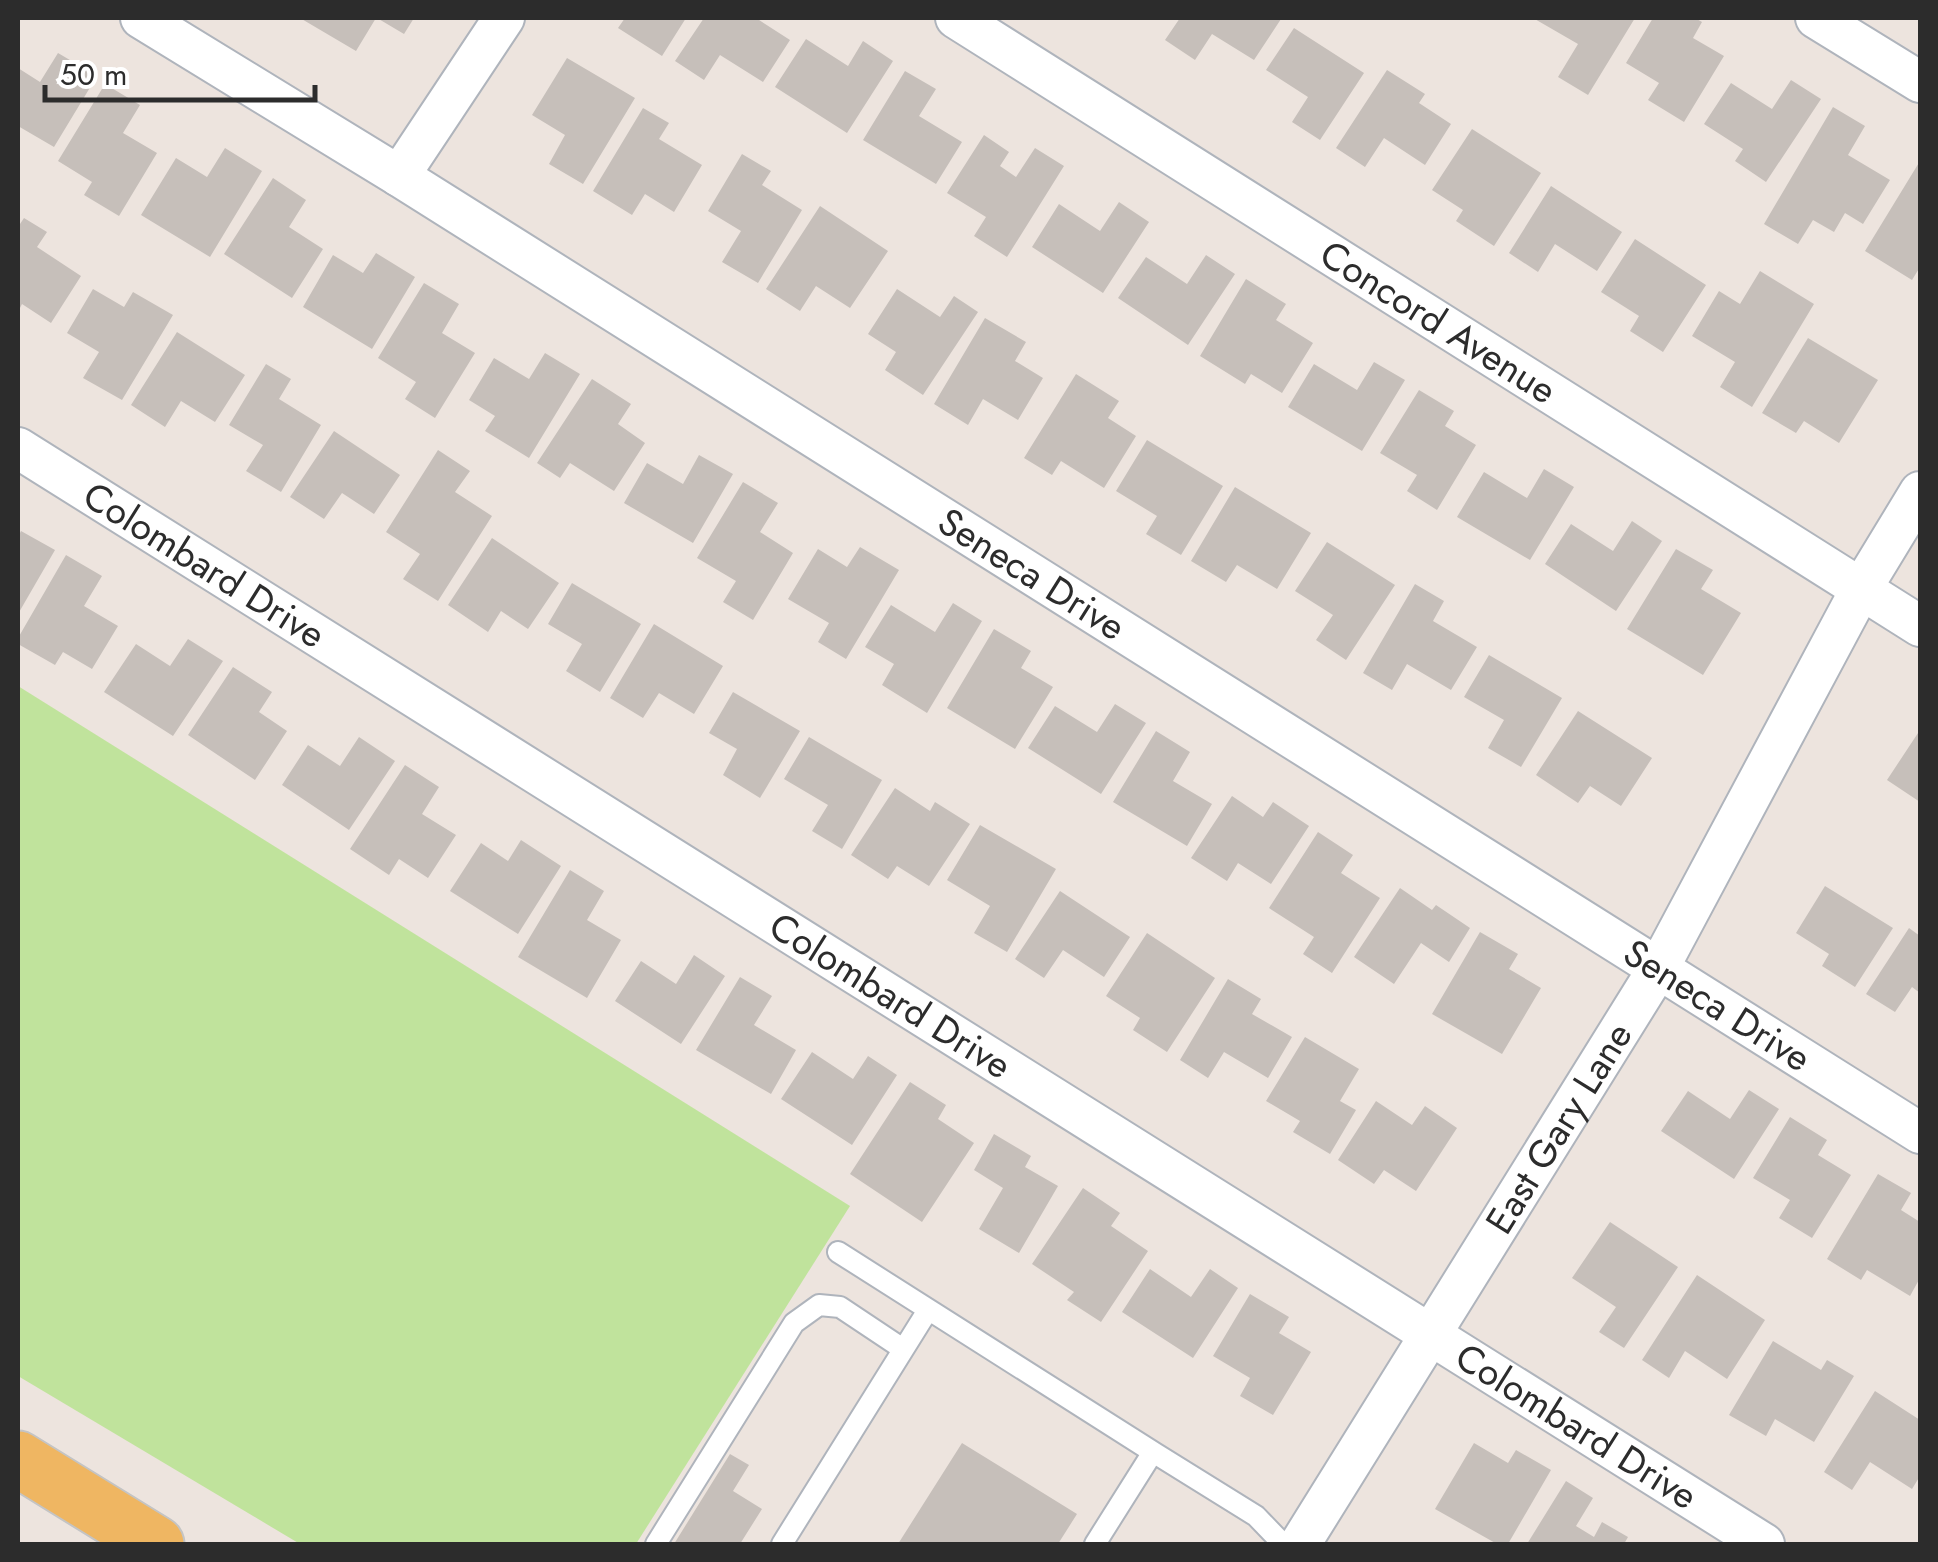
<svg xmlns="http://www.w3.org/2000/svg" width="1938" height="1562" font-family="Jost,sans-serif">
  <style>
    .green { fill: #c0e39c }
    .building { fill: #c6bfba }
    .lines { fill: none; stroke-linecap: round; stroke-linejoin: round }
    .lane-casing { stroke: #afb4bc; stroke-width: 24 }
    .street-casing { stroke: #afb4bc; stroke-width: 44 }
    .primary-casing { stroke: #c4c4c4; stroke-width: 59 }
    .lane { stroke: #fff; stroke-width: 20 }
    .street { stroke: #fff; stroke-width: 40 }
    .primary { stroke: #efb662; stroke-width: 55 }
    .labels { text-anchor: middle; stroke-width: 9; stroke-linejoin: round; paint-order: stroke }
    .street-label { font-size: 38px; fill: #2c2c2c; stroke: #fff }
  </style>
  <rect width="100%" height="100%" fill="#ede4de"/>
  <path class="green" d="M18 686 850 1206 636 1544H300L18 1376Z"/>
  <path class="building" d="M300 18H376L356 51Z
    M377 18H414L404 34Z
    M625 18H686L662 56 618 28Z
    M704 18H756L790 40 763 82 720 55 704 80 675 61Z
    M1180 18H1279L1281 19 1254 60 1212 34 1195 60 1165 40Z
    M1533 18H1635L1588 95 1558 77 1578 44Z
    M1653 18H1695L1702 22 1693 38 1724 56 1684 122 1648 100 1659 83 1626 63Z
    M1294 28 1364 73 1320 140 1292 122 1308 97 1266 70Z
    M806 39 848 66 863 41 893 61 847 133 775 87Z
    M58 53 97 76 54 147 18 126V68L40 82Z
    M567 58 635 98 583 184 549 164 565 135 532 115Z
    M1387 70 1425 94 1419 103 1451 124 1425 165 1384 138 1365 167 1336 148Z
    M905 71 936 89 919 116 962 142 936 184 863 140Z
    M1791 80 1821 99 1766 182 1735 161 1743 149 1704 124 1731 83 1772 109Z
    M105 84 140 105 123 133 157 153 119 216 84 195 92 182 58 161Z
    M1833 107 1865 126 1848 155 1890 180 1863 224 1845 213 1834 232 1813 220 1798 244 1764 224Z
    M643 108 669 123 659 139 702 165 674 212 645 194 632 215 593 191Z
    M1472 129 1541 173 1494 246 1456 221 1463 210 1432 190Z
    M984 135 1009 152 1000 166 1016 177 1035 148 1064 166 1007 257 974 236 986 217 947 193Z
    M225 148 262 171 210 257 141 215 176 158 207 177Z
    M742 154 771 171 762 185 802 210 758 283 722 262 741 231 708 211Z
    M1920 161V267L1912 280 1865 251Z
    M273 178 306 200 289 227 323 249 292 298 224 254Z
    M1551 186 1622 232 1597 271 1555 244 1538 272 1509 253Z
    M1119 202 1149 222 1103 293 1032 247 1059 204 1100 231Z
    M820 206 888 251 850 308 816 286 800 311 766 289Z
    M24 218 47 232 37 247 81 276 51 323 22 304 18 312V227Z
    M1635 239 1706 285 1663 352 1630 331 1639 316 1601 292Z
    M376 253 415 277 372 349 303 307 333 255 363 273Z
    M1206 255 1235 274 1188 345 1118 298 1146 257 1187 284Z
    M1760 271 1814 304 1752 407 1720 387 1735 362 1692 336 1719 291 1740 304Z
    M1246 279 1286 304 1276 320 1313 343 1282 393 1251 374 1245 384 1200 356Z
    M424 283 459 304 442 333 475 353 435 418 405 399 416 382 378 358Z
    M93 289 124 307 133 292 173 315 122 400 83 378 99 352 67 333Z
    M897 289 940 317 954 296 978 312 923 395 885 370 896 352 868 334Z
    M985 318 1026 342 1015 361 1043 378 1018 420 983 399 968 425 934 404Z
    M177 332 245 375 215 422 181 401 165 427 131 405Z
    M1808 338 1878 380 1839 443 1804 421 1796 433 1762 413Z
    M545 353 580 374 529 458 485 431 495 416 469 400 494 358 529 379Z
    M1374 362 1405 380 1362 451 1288 407 1314 364 1357 390Z
    M266 364 291 379 279 399 321 425 281 492 246 471 263 445 229 425Z
    M1076 374 1119 401 1108 418 1136 436 1104 488 1061 461 1052 475 1024 458Z
    M592 379 631 404 618 424 645 443 614 491 570 463 560 478 537 463Z
    M1419 390 1454 411 1445 426 1476 445 1437 510 1407 491 1417 475 1380 453Z
    M334 431 400 475 374 514 342 493 324 519 290 497Z
    M1147 440 1223 486 1181 555 1146 534 1157 516 1116 491Z
    M438 450 470 471 455 492 492 516 438 601 403 579 420 554 386 532Z
    M699 455 733 474 693 543 624 503 647 463 683 484Z
    M1544 469 1574 487 1530 560 1457 517 1484 472 1527 498Z
    M743 482 778 503 760 532 793 553 753 620 723 602 736 581 697 558Z
    M1235 487 1311 533 1277 589 1237 565 1226 582 1191 561Z
    M1632 521 1662 541 1616 611 1545 564 1571 524 1613 551Z
    M21 531 55 550 18 614V537Z
    M492 538 559 583 528 629 501 611 488 632 448 605Z
    M1327 542 1395 585 1346 660 1316 640 1333 615 1295 591Z
    M860 547 899 570 846 659 818 642 829 623 788 599 818 549 847 567Z
    M1676 549 1713 570 1701 589 1741 613 1703 675 1627 629Z
    M66 555 102 576 84 606 118 626 92 669 63 652 55 665 18 644V638Z
    M572 583 641 624 600 692 566 671 582 644 548 624Z
    M1415 584 1444 601 1433 621 1477 647 1451 690 1407 664 1392 690 1363 673Z
    M953 603 982 621 927 713 882 685 894 664 865 647 891 605 935 632Z
    M654 624 723 666 694 714 659 693 643 718 610 698Z
    M994 629 1031 651 1021 668 1053 687 1015 749 947 708Z
    M188 639 223 661 173 736 104 692 136 644 170 666Z
    M1489 655 1562 698 1521 767 1488 748 1504 720 1464 697Z
    M233 667 272 692 259 712 287 731 255 780 188 735Z
    M733 692 800 731 760 798 723 775 737 749 709 733Z
    M1115 704 1146 723 1101 794 1028 748 1055 706 1097 732Z
    M1578 711 1652 758 1621 806 1590 786 1578 803 1536 775Z
    M1920 730V802L1887 780Z
    M1156 731 1190 752 1173 781 1212 804 1187 846 1113 802Z
    M359 737 395 761 349 830 282 785 308 745 340 766Z
    M809 737 882 780 842 849 812 831 828 805 784 779Z
    M405 765 439 787 422 814 456 835 428 878 399 859 389 875 350 849Z
    M895 788 930 811 935 802 970 824 929 886 897 866 888 879 851 855Z
    M1232 796 1263 817 1273 802 1309 826 1271 884 1238 863 1227 881 1191 858Z
    M980 825 1056 869 1007 952 974 933 990 906 947 880Z
    M1318 832 1353 855 1341 873 1380 898 1332 973 1303 954 1314 937 1269 908Z
    M521 840 561 866 518 934 450 891 481 843 508 861Z
    M570 870 604 891 587 920 621 940 587 998 518 957Z
    M1825 886 1893 928 1855 987 1822 966 1829 954 1796 933Z
    M1400 888 1432 910 1436 905 1470 928 1449 962 1421 943 1394 984 1354 957Z
    M1060 891 1130 937 1104 977 1063 950 1044 978 1015 959Z
    M1909 928 1920 936V993L1912 987 1895 1012 1866 994Z
    M1480 932 1518 954 1509 969 1541 988 1502 1054 1432 1014Z
    M1147 933 1215 978 1167 1052 1133 1030 1140 1018 1106 996Z
    M694 955 725 976 681 1044 615 1001 641 961 676 984Z
    M740 977 772 996 754 1025 796 1050 771 1094 696 1050Z
    M1228 979 1261 999 1252 1014 1292 1037 1268 1078 1224 1052 1208 1078 1180 1060Z
    M1305 1037 1359 1069 1340 1101 1356 1110 1330 1154 1293 1132 1300 1121 1266 1101Z
    M812 1052 853 1079 868 1056 897 1075 852 1145 781 1099Z
    M910 1082 946 1105 938 1119 974 1143 922 1222 850 1174Z
    M1749 1090 1779 1109 1734 1179 1661 1131 1688 1091 1730 1119Z
    M1376 1101 1412 1125 1425 1106 1457 1128 1416 1191 1384 1170 1374 1184 1338 1160Z
    M1790 1117 1827 1140 1818 1155 1851 1175 1812 1238 1779 1218 1790 1200 1753 1178Z
    M994 1134 1031 1156 1025 1167 1058 1186 1019 1253 979 1229 1003 1188 974 1170Z
    M1878 1174 1911 1193 1901 1210 1920 1222V1278L1910 1296 1867 1270 1861 1280 1827 1259Z
    M1083 1188 1120 1213 1111 1226 1148 1251 1101 1322 1067 1300 1074 1292 1032 1264Z
    M1610 1222 1678 1267 1624 1348 1599 1332 1616 1307 1572 1278Z
    M1150 1269 1191 1297 1210 1269 1238 1288 1193 1358 1122 1312Z
    M1697 1275 1765 1320 1727 1379 1685 1351 1669 1378 1642 1360Z
    M1250 1294 1289 1317 1279 1333 1311 1352 1273 1415 1240 1396 1250 1378 1213 1356Z
    M1773 1341 1821 1370 1827 1360 1854 1376 1814 1442 1775 1419 1766 1436 1729 1415Z
    M1875 1391 1920 1420V1476L1912 1489 1870 1462 1852 1490 1824 1472Z
    M962 1443 1077 1514 1058 1544H898Z
    M1474 1443 1508 1463 1516 1450 1551 1470 1508 1544H1497L1435 1509Z
    M730 1454 749 1465 733 1491 762 1509 740 1544H674Z
    M1566 1481 1593 1498 1576 1526 1594 1537 1602 1522 1628 1537 1624 1544H1527Z"/>
  <g class="lines">
    <g class="lane-casing">
      <path id="lane" d="M838 1252 1153 1452
        M656 1544 794 1323 819 1305 840 1307 903 1349
        M782 1544 928 1310
        M1095 1544 1153 1452 1256 1516 1283 1544"/>
    </g>
    <g class="street-casing">
      <g id="street">
        <path id="s1" d="M141 18 399 176 1920 1133"/>
        <path id="s2" d="M956 18 1920 626"/>
        <path d="M1816 18 1920 82"/>
        <path d="M399 176 504 18"/>
        <path id="s3" d="M18 448 1764 1544"/>
        <path id="s4" d="M1300 1544 1658 969 1861 589 1920 492"/>
      </g>
    </g>
    <g class="primary-casing">
      <path id="primary" d="M18 1459 156 1544"/>
    </g>
    <use href="#lane" class="lane"/>
    <use href="#street" class="street"/>
    <use href="#primary" class="primary"/>
  </g>
  <g class="labels">
    <g class="street-label">
      <text dy="13" stroke="none"><textPath href="#s2" startOffset="570">Concord Avenue</textPath></text>
      <text dy="13" stroke="none"><textPath href="#s3" startOffset="220">Colombard Drive</textPath></text>
      <text dy="13" stroke="none"><textPath href="#s1" startOffset="1050">Seneca Drive</textPath></text>
      <text dy="13" stroke="none"><textPath href="#s3" startOffset="1030">Colombard Drive</textPath></text>
      <text dy="13" stroke="none"><textPath href="#s1" startOffset="1860">Seneca Drive</textPath></text>
      <text dy="13" stroke="none"><textPath href="#s4" startOffset="490">East Gary Lane</textPath></text>
      <text dy="13" stroke="none"><textPath href="#s3" startOffset="1840">Colombard Drive</textPath></text>
    </g>
  </g>
  <rect width="1938" height="1562" fill="none" stroke="#2c2c2c" stroke-width="40"/>
  <path d="M45 85v15h270v-15" fill="none" stroke="#2c2c2c" stroke-width="5"/>
  <text x="60" y="85" font-size="30" fill="#2c2c2c" stroke="#ffffff" stroke-width="8" paint-order="stroke">50 m</text>
</svg>
